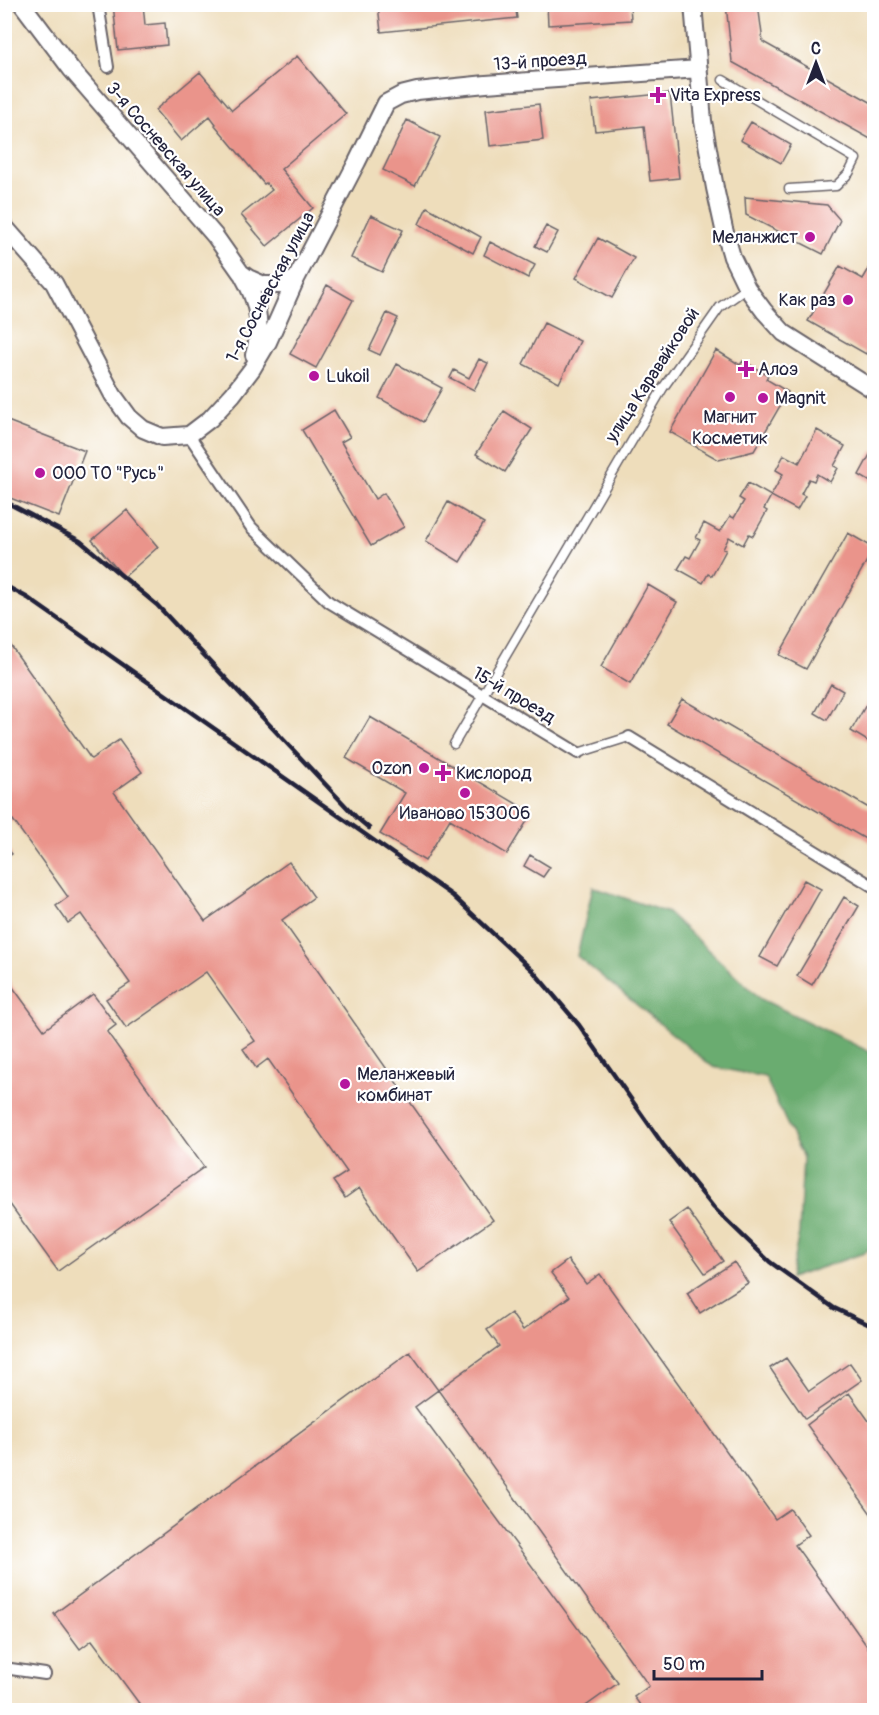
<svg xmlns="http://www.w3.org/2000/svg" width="879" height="1715" font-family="Pangolin,sans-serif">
	<rect width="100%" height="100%" fill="#fff"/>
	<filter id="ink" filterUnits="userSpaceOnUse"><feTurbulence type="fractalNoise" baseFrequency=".0167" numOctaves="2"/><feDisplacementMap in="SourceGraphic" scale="12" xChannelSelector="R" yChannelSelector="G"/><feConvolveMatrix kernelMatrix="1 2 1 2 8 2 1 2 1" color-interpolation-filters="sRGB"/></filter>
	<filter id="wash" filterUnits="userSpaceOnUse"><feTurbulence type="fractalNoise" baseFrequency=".008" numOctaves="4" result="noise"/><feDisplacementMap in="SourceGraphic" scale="24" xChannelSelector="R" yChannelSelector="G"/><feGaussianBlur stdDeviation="1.35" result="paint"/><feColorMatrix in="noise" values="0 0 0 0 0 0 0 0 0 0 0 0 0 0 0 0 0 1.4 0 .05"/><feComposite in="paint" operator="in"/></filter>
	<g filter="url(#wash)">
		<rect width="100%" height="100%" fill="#edb"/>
		<path fill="#6bac70" stroke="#466756" stroke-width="1.5" d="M593 887 668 913 761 999 874 1054V1245L864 1253 790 1278 799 1233 803 1158 765 1077 713 1067 577 956Z"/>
		<g id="blocks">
			<path fill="#ea948b" d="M113 4H143L145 25 165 23 167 45 118 50Z
				M387 4H515L517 18 381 32 378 5Z
				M547 4H630L631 20 548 25Z
				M726 4H758L763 42 874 104V141L732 62Z
				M297 56 346 114 281 169 313 208 267 246 241 215 272 190 266 183 264 184 215 125 216 124 210 116 181 141 155 110 200 72 232 110Z
				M670 93 679 178 650 181 644 126 595 131 591 101Z
				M539 104 543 140 490 146 486 110Z
				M407 120 440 137 415 186 383 170Z
				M751 122 791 145 781 163 740 140Z
				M745 197 827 205 840 220 823 254 746 215Z
				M427 207 481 237 473 253 419 224Z
				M371 215 403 230 382 272 351 258Z
				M546 226 558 232 547 252 535 246Z
				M598 238 634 258 612 298 576 278Z
				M490 242 535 265 528 278 484 255Z
				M874 260V339L866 354 808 321 840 266 863 279Z
				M327 285 353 300 316 368 290 354Z
				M387 313 398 318 380 355 369 350Z
				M544 323 580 341 559 383 523 364Z
				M716 350 740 365 743 361 768 375 766 379 788 392 754 451 719 460 670 432Z
				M479 359 488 363 474 390 450 378 454 370 469 378Z
				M397 364 442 388 423 422 379 398Z
				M334 410 350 437 341 442 375 499 384 493 404 527 371 546 302 430Z
				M504 411 532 429 505 472 476 454Z
				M5 420 85 451 59 517 5 496Z
				M817 430 845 446 834 466 838 468 830 482 817 474 814 481 809 479 801 494 805 496 797 510 771 496 783 474 776 470 784 455 799 463Z
				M872 451 874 452V484L859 475Z
				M748 483 771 496 764 509 767 511 753 536 749 534 743 545 729 537 723 549 726 550 712 576 708 574 703 583 678 569 686 556 690 558 700 540 696 538 704 523 720 532 730 516 734 518 744 501 739 498Z
				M448 502 484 523 460 562 426 541Z
				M127 510 158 547 124 577 92 540Z
				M848 533 874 548 806 669 779 655Z
				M648 585 677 602 630 684 601 667Z
				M4 636 91 759 119 740 142 772 114 792 205 921 289 862 314 897 282 920 493 1220 418 1272 359 1188 345 1198 333 1181 347 1172 268 1059 256 1068 243 1049 255 1041 206 972 126 1028 106 999 130 983 81 914 68 923 56 906 68 897 13 820 4 826Z
				M831 684 843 691 827 720 815 713Z
				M874 691V745L851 731Z
				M682 699 874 811V844L667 724Z
				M370 717 532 813 507 854 450 819 425 861 380 834 405 793 346 758Z
				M4 845 12 854 4 860Z
				M530 855 550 867 543 877 524 866Z
				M804 880 821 889 777 966 760 957Z
				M844 897 859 906 812 985 797 976Z
				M4 975 44 1030 93 994 116 1025 107 1032 204 1167 58 1271 4 1196Z
				M687 1209 723 1261 705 1273 669 1222Z
				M568 1260 586 1284 600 1274 775 1519 790 1509 809 1535 795 1545 874 1656V1710H644L634 1697 649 1686 438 1390 499 1346 487 1330 511 1313 523 1330 569 1297 551 1273Z
				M734 1262 748 1283 700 1313 687 1293Z
				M410 1352 438 1390 415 1407 618 1683 580 1710H144L92 1640 80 1649 54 1614Z
				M786 1358 809 1391 850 1363 862 1380 805 1419 770 1368Z
				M849 1393 874 1428V1518L807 1425Z"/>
		</g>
	</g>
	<g filter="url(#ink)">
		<use href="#blocks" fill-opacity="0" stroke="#696368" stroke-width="1.5"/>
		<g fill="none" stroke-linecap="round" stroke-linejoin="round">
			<defs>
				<path id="pedestrian" d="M723 80 856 159 849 173 836 186 789 189
					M454 744 663 388 720 307 747 288
					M578 753 629 737"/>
				<path id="minor" d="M98 4 108 67
					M189 435 251 527 329 602 578 753
					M629 737 874 887
					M4 1668 45 1674"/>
				<path id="secondary" d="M22 4 71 69 215 236 241 273 248 278 264 285H280L296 279
					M693 4 703 121 715 188 724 229 732 257 747 288 764 311 784 333 874 390
					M4 226 54 283 113 395 129 417 143 429 162 437 189 435 210 419 233 394 252 369 268 342 296 279 357 162 386 103 401 95 417 91 486 84 699 69
					M242 274C258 302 263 324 254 355"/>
			</defs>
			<use href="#pedestrian" stroke="#696368" stroke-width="11"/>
			<use href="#minor" stroke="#696368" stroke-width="14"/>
			<use href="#secondary" stroke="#696368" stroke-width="20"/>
			<use href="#pedestrian" stroke="#fff" stroke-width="8"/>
			<use href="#minor" stroke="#fff" stroke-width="10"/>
			<use href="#secondary" stroke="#fff" stroke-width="16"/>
			<path stroke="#22223b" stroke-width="4.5" d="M4 501 80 541 157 605 357 818 369 828
				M4 585 28 598 453 896 533 971 579 1025 664 1146 714 1208 770 1262 834 1308 874 1327"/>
		</g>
	</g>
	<g fill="#b5179e" stroke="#fff" stroke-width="2">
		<path d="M655 86h6v6h6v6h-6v6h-6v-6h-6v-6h6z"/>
		<circle cx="810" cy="237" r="6"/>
		<circle cx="848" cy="300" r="6"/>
		<path d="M743 360h6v6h6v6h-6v6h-6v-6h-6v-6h6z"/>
		<circle cx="314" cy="376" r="6"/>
		<circle cx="730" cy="397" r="6"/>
		<circle cx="763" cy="398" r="6"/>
		<circle cx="40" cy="473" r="6"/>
		<circle cx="424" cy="768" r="6"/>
		<path d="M440 764h6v6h6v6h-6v6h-6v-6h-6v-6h6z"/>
		<circle cx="465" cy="793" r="6"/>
		<circle cx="345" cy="1084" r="6"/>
	</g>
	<g text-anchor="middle" stroke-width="4.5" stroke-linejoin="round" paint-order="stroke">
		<g font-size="18" fill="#22223b" stroke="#fff">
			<text transform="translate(540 61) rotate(-4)" y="6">13-й проезд</text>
			<text transform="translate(166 149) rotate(49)" y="6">3-я Сосневская улица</text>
			<text transform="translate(270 287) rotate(-62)" y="6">1-я Сосневская улица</text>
			<text transform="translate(652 375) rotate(-57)" y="6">улица Каравайковой</text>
			<text transform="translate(514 695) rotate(31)" y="6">15-й проезд</text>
		</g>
		<g font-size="18" fill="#22223b" stroke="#fff" text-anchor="start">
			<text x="670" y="101">Vita Express</text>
			<text x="798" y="243" text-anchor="end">Меланжист</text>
			<text x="836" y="306" text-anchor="end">Как раз</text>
			<text x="758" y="375">Алоэ</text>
			<text x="326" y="382">Lukoil</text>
			<text x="775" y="404">Magnit</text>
			<text x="730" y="423" text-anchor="middle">Магнит<tspan x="730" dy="21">Косметик</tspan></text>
			<text x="52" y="479">ООО ТО "Русь"</text>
			<text x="412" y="774" text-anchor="end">Ozon</text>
			<text x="456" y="779">Кислород</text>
			<text x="465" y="819" text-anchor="middle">Иваново 153006</text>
			<text x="357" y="1080">Меланжевый<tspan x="357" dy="21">комбинат</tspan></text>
		</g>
	</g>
	<rect width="879" height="1715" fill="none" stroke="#fff" stroke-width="24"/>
	<g transform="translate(816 63)" stroke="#ffffff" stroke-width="4.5" paint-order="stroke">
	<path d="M0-4.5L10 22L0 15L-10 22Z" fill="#22223b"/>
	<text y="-9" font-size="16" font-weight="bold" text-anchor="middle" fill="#22223b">С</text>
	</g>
	<path d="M654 1670v9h108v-9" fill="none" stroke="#22223b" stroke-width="3"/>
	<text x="663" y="1670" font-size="18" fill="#22223b" stroke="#ffffff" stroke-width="4.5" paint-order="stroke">50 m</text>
</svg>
